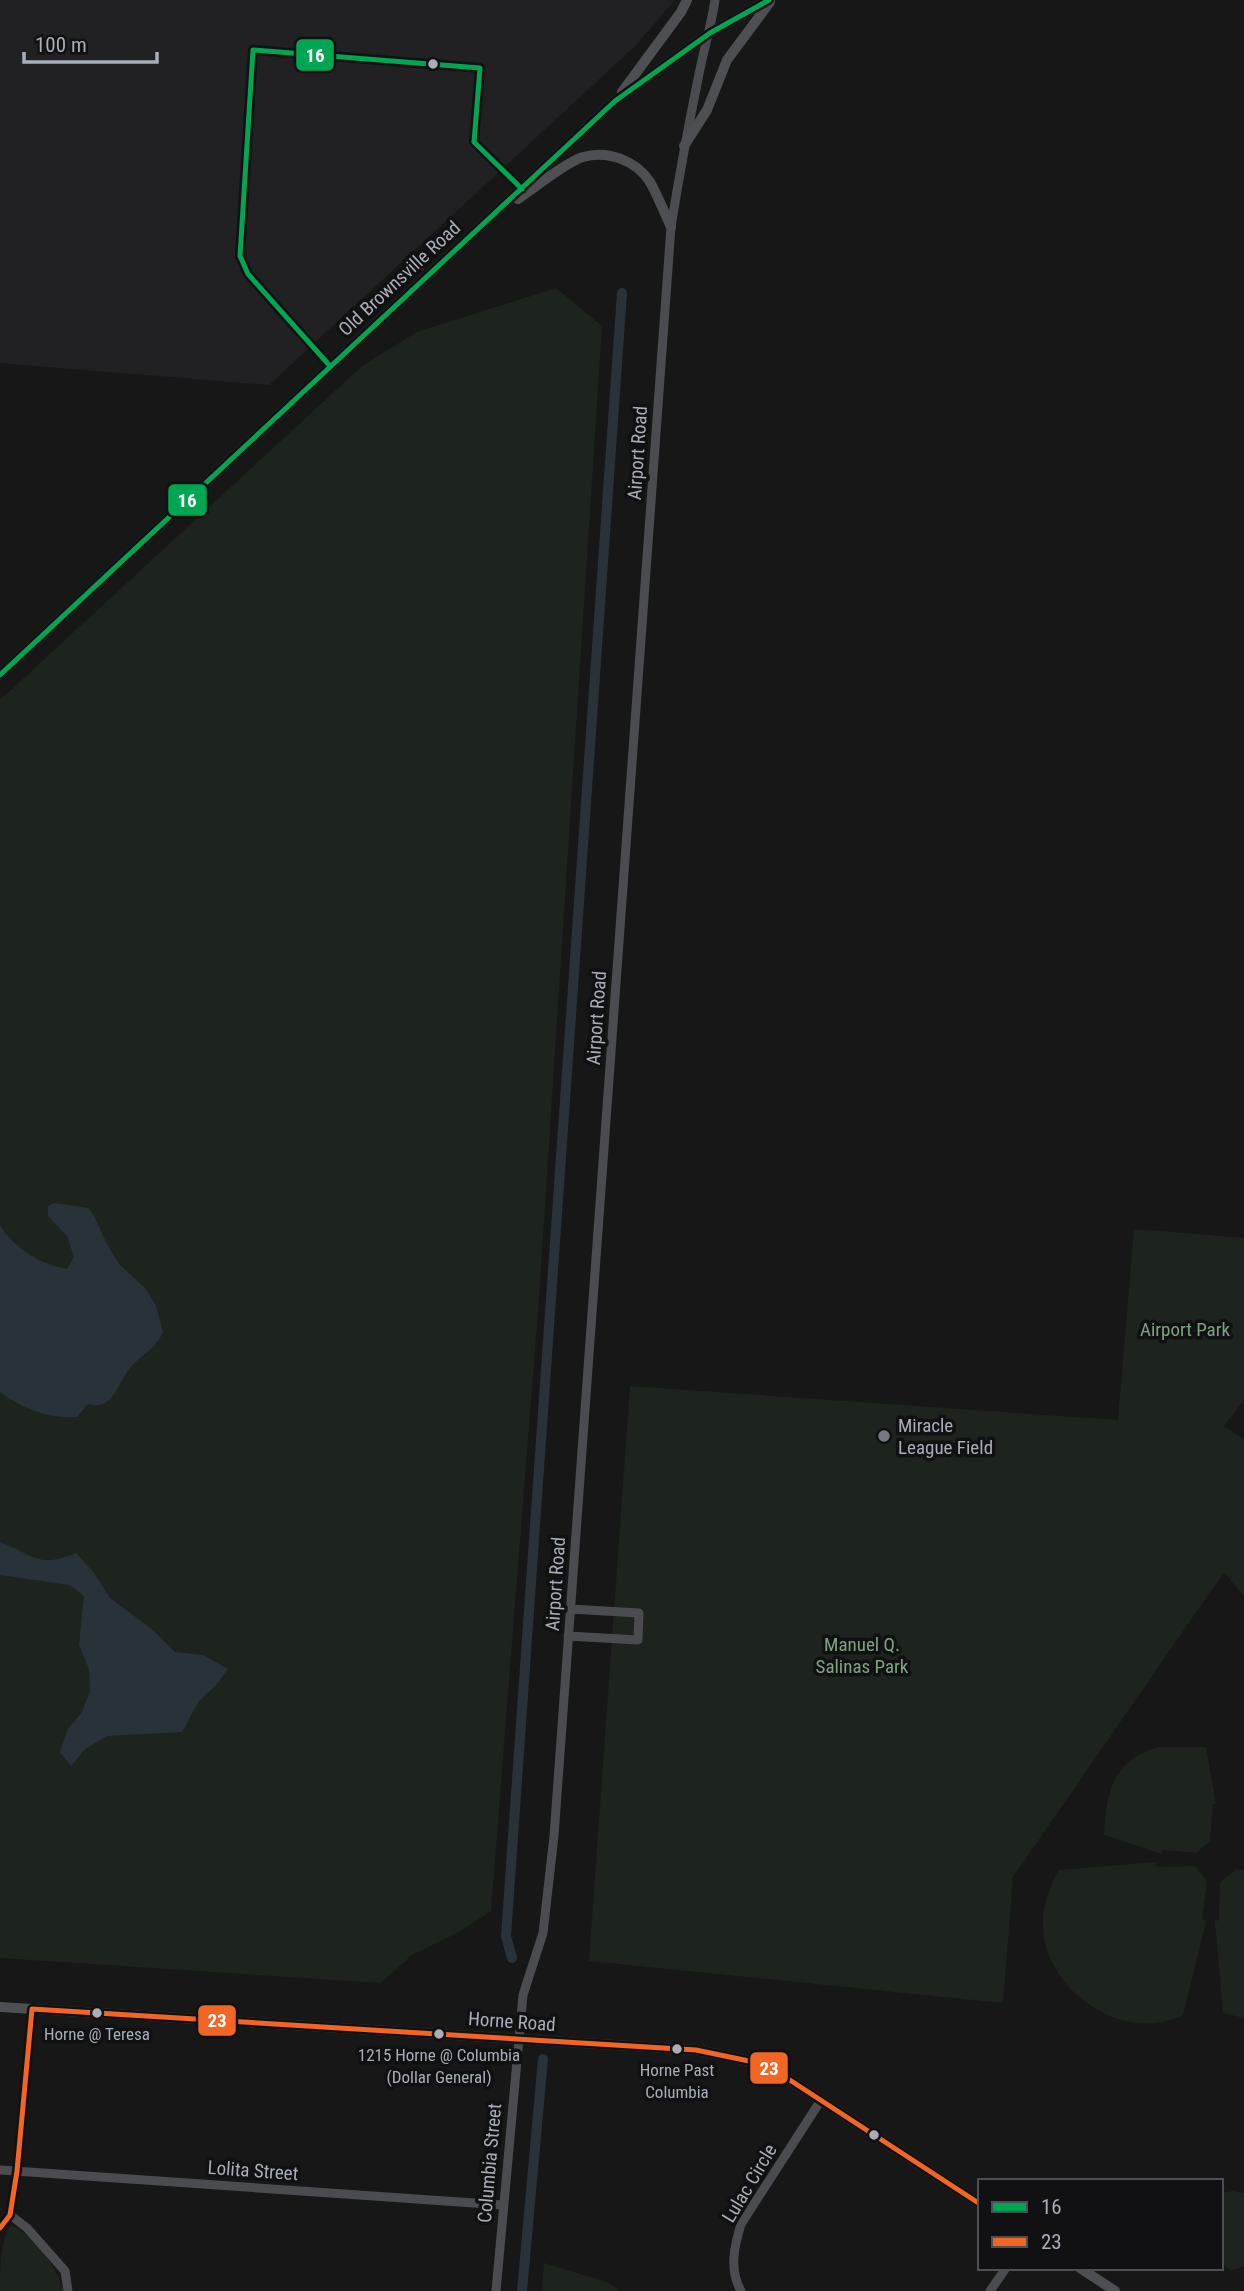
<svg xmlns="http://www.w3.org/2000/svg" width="1244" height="2291" font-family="'Roboto Condensed',sans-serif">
	<rect width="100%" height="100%" fill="#171717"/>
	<path fill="#212123" d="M0 0H675L635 46 269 385 0 363Z"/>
	<path fill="#1d241e" d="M556 288 602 326 539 1298 491 1911 461 1931 412 1955 381 1983 0 1958V700L362 366 417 332Z
		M1134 1229 1244 1238V1400L1224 1426 1244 1439V1596L1224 1572 1013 1877 1003 2003 589 1961 630 1386 1118 1420Z
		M1159 1747H1206L1216 1804H1213L1210 1841 1196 1853 1163 1850 1162 1854 1104 1835C1106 1792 1113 1759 1159 1747Z
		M1155 1862 1157 1867 1195 1866 1207 1881 1202 1919 1206 1921 1183 2015C1124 2045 1046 1991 1043 1928 1042 1908 1049 1887 1059 1870Z
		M1237 1869 1244 1870V2018L1223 2013 1215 1921 1219 1920 1220 1882Z
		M1233 2191 1244 2193V2267L1232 2270 1221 2264V2193Z
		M12 2225C31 2235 60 2269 63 2291H0C0 2272 0 2234 12 2225Z
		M544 2263 607 2282 621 2291H542Z"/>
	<path fill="#2a3239" d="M54 1203 88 1208 93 1214 108 1246 119 1264 146 1289 156 1306 163 1332C156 1349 142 1354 130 1368 118 1382 113 1412 88 1404L77 1417C48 1419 23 1409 0 1392V1225C13 1248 42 1265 67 1269L74 1257 67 1236 48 1216V1206Z
		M0 1542C34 1555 38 1569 76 1553L94 1573 110 1598 153 1630 175 1652 203 1655 228 1669 216 1685 199 1701 182 1732 107 1736 85 1749 71 1766 60 1752 68 1729 82 1712 90 1691 89 1669 79 1645 84 1596 70 1585 0 1575Z"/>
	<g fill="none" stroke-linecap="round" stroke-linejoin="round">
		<path stroke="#2a3239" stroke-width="10" d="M512 1958 506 1936 622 293
			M522 2291 543 2059"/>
		<path stroke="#4b4c50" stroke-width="9" d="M568 1636 638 1640 639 1613 570 1609
			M0 2170 503 2205
			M10 2215 27 2228 65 2271 68 2291
			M0 2228 10 2215 17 2171 32 2009
			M496 2291 523 1995 543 1933 554 1836 671 227C679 177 688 128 698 79 703 52 711 27 715 0
			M741 2291C729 2269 734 2247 741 2224L821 2100
			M990 2291 1006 2268"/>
		<path stroke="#4d4f52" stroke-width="10" d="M622 92 681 12 687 0
			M684 146 707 110 727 60 770 2
			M518 199C533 189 568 161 583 157 607 150 636 160 650 182 658 196 664 212 671 227
			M0 675 615 101 710 33 769 0
			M0 2007 696 2050 749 2061 776 2071 980 2204
			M1080 2268 1115 2291"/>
		<defs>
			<path id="bus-1" d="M330 366 248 274 240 256 253 50 480 68 474 142 522 189
				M0 675 615 101 710 33 769 0"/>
			<path id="bus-2" d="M0 2228 10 2215 17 2171 32 2009 696 2050 749 2061 776 2071 980 2204"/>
		</defs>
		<use href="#bus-1" stroke="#111113" stroke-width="10"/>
		<use href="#bus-2" stroke="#111113" stroke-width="10"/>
		<use href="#bus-1" stroke="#00a651" stroke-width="5"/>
		<use href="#bus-2" stroke="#f26522" stroke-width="5"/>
	</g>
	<g fill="#a8adb8" stroke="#111113" stroke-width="2.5">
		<circle cx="433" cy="64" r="6"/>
		<circle cx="97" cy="2013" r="6"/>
		<circle cx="439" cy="2034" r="6"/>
		<circle cx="677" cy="2049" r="6"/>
		<circle cx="874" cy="2135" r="6"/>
	</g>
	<circle fill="#757880" stroke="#111113" stroke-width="2.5" cx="884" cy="1436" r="7"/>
	<g text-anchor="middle" stroke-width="7" stroke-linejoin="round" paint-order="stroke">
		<g font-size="17" fill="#a8adb8" stroke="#111113">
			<text x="97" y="2040">Horne @ Teresa</text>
			<text x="439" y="2061">1215 Horne @ Columbia<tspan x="439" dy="22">(Dollar General)</tspan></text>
			<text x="677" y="2076">Horne Past<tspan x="677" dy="22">Columbia</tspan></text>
		</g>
		<g font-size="19" fill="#a8adb8" stroke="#111113">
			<text transform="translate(399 278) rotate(-43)" y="7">Old Brownsville Road</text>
			<text transform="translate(637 453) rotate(-86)" y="7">Airport Road</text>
			<text transform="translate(596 1018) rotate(-86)" y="7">Airport Road</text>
			<text transform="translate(555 1584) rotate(-86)" y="7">Airport Road</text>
			<text transform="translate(512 2021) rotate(4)" y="7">Horne Road</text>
			<text transform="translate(489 2163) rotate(-85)" y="7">Columbia Street</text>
			<text transform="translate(253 2170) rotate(4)" y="7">Lolita Street</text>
			<text transform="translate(749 2183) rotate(-59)" y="7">Lulac Circle</text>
		</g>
		<g font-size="19" fill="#7fa381" stroke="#111113">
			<text x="1185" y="1336">Airport Park</text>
			<text x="862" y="1651">Manuel Q.<tspan x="862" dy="22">Salinas Park</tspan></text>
		</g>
		<g font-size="19" fill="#a8adb8" stroke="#111113" text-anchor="start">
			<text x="898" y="1432">Miracle<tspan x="898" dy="22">League Field</tspan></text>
		</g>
	</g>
	<g stroke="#111113" stroke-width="2.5">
		<rect x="295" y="38" width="40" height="34" rx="7" fill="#00a651"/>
		<rect x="167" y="483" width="41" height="34" rx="7" fill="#00a651"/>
		<rect x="197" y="2004" width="40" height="33" rx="7" fill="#f26522"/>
		<rect x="749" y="2051" width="40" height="34" rx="7" fill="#f26522"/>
	</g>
	<g font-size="19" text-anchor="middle" font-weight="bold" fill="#fff">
		<text x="315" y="62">16</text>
		<text x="187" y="507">16</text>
		<text x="217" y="2027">23</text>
		<text x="769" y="2075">23</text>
	</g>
	<rect x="978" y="2179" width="245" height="91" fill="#111113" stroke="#4d4f55" stroke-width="2"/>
	<rect x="992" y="2202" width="35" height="10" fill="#00a651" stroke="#4d4f55" stroke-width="2"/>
	<text x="1041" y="2214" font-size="21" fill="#a8adb8">16</text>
	<rect x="992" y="2237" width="35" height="10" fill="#f26522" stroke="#4d4f55" stroke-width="2"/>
	<text x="1041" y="2249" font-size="21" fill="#a8adb8">23</text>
	<path d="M24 52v10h133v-10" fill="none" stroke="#a8adb8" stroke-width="3.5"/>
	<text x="35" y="52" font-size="21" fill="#a8adb8" stroke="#111113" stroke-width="5" paint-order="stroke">100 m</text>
</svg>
